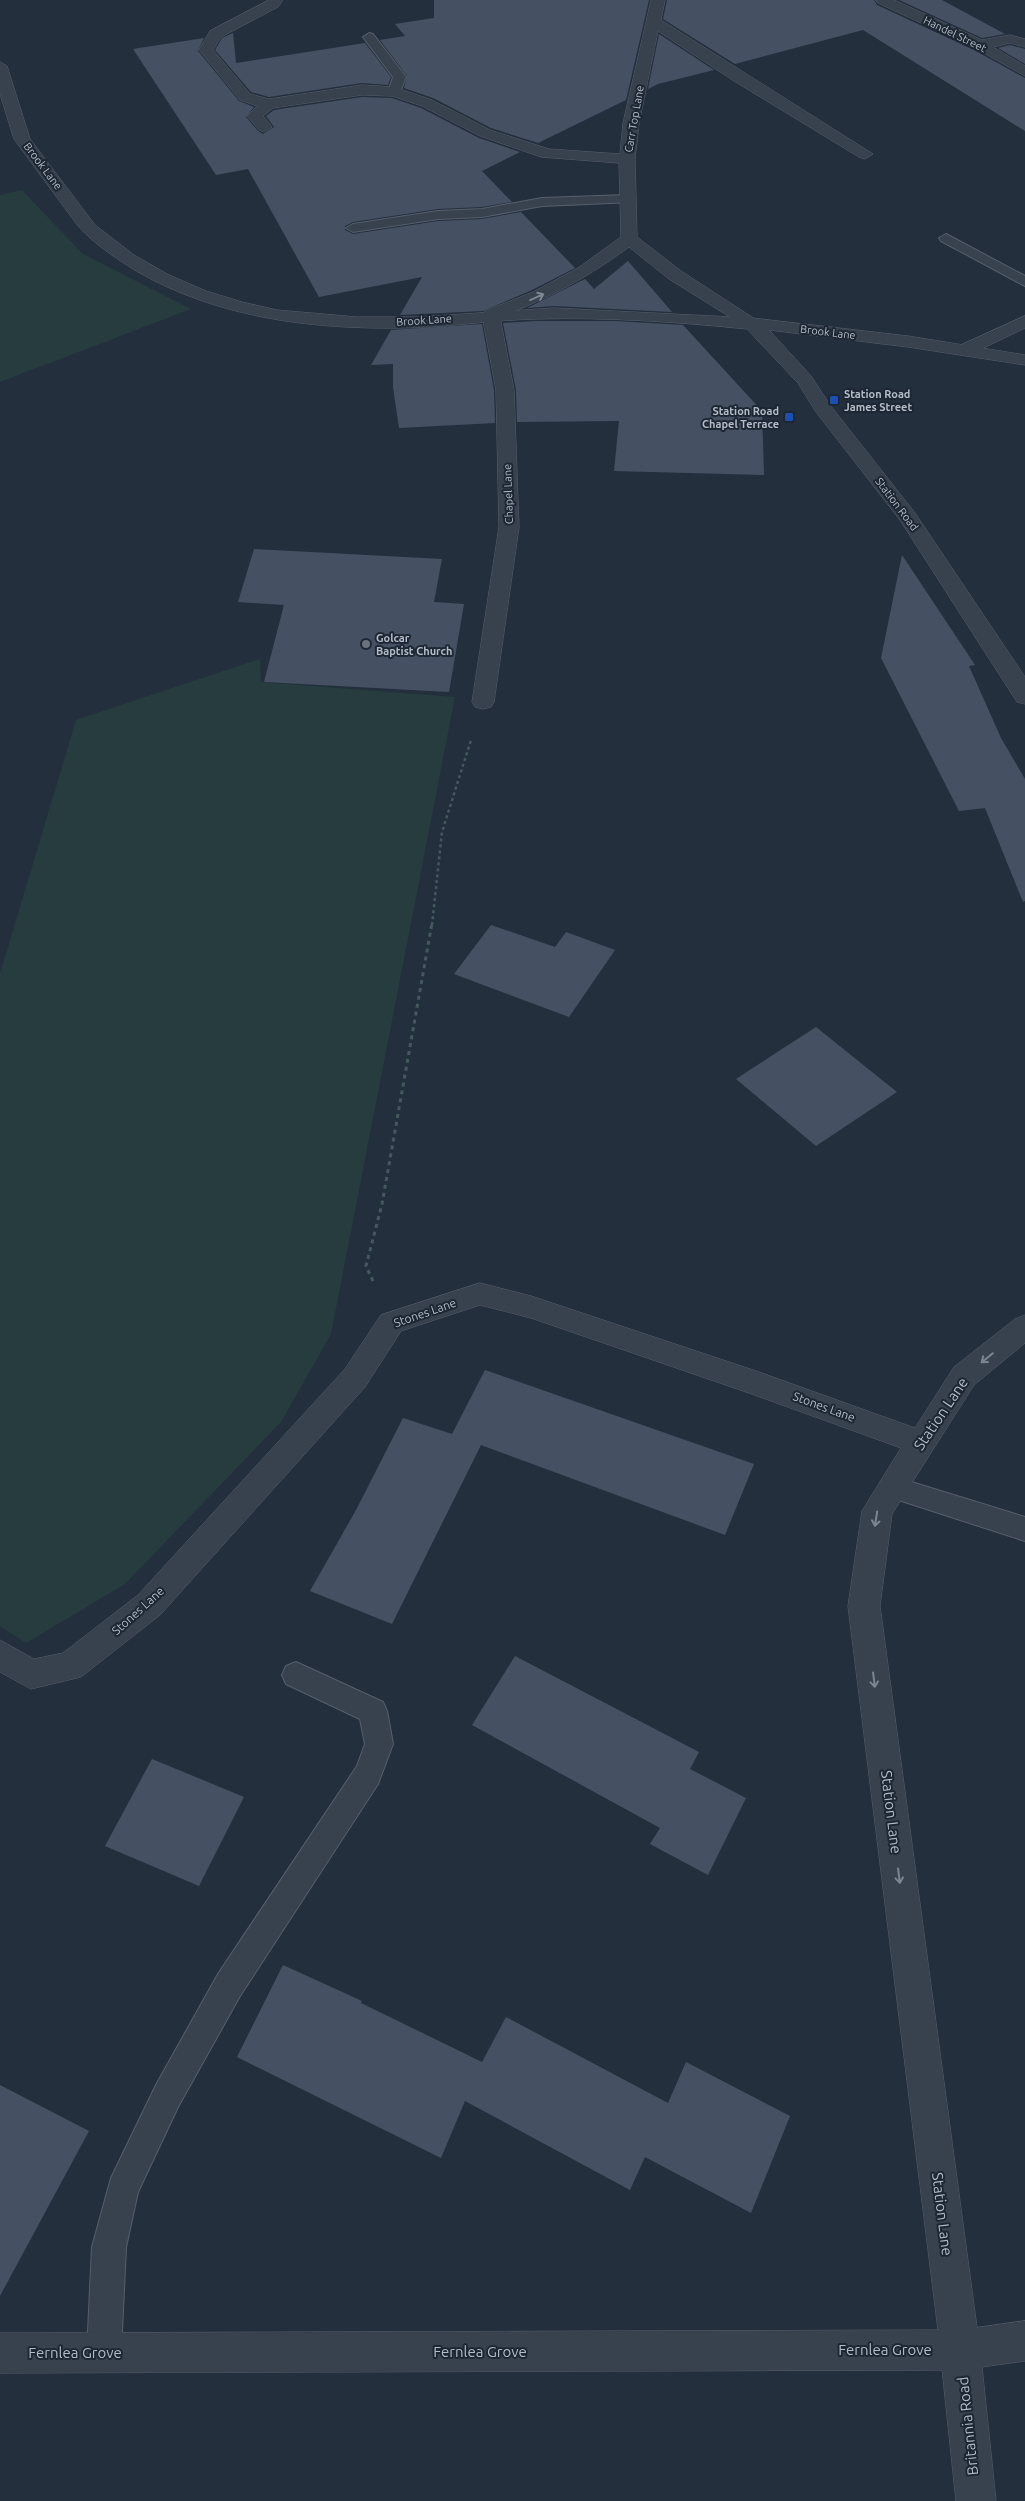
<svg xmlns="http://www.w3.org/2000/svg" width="1025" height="2501" font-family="Ubuntu,sans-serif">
	<rect width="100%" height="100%" fill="#242f3e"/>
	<path fill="#263c3f" d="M22 190 83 254 191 309 0 382V195Z
		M260 659 261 682 455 697 331 1334 281 1422 125 1584 26 1643 0 1626V974L76 720Z"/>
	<path fill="#455162" d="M434 0H649L626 100 538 143 491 128 433 98 404 88 407 76 380 40 405 36 395 24 434 18Z
		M667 0H874L877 5 974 50 1025 78V131L863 30 735 64 663 19Z
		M899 0H942L1005 34 982 38Z
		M233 33 236 63 365 43 391 77 388 85 362 83 269 97 251 92 215 50 222 38Z
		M659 34 714 70 658 84 648 89Z
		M204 38 198 51 239 101 254 107 246 117 258 131 263 134 274 127 266 116 274 110 362 97 392 98 421 108 479 138 520 152 482 171 512 202 482 207 438 209 353 222 345 226V230L353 234 438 221 482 219 521 212 575 268 532 290 483 311 400 315 422 277 319 297 248 169 216 175 133 49Z
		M1010 45 1025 49V64L998 48Z
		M628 261 672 312 554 306 527 308 585 279 594 289Z
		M536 321H615L683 325 762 411 764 475 614 471 619 421 517 422 516 390 503 323Z
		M482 324 494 390 495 423 399 428 393 387V364L371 365 391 330Z
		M254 549 442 559 434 602 464 604 449 692 264 682 284 605 238 602Z
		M902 555 975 665 969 666 1001 738 1025 779V901L1023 902 985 808 959 811 881 658Z
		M491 925 555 947 566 932 615 950 569 1017 454 974Z
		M816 1027 897 1092 816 1146 736 1079Z
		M485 1370 754 1464 725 1535 481 1445 392 1624 310 1591 356 1510 403 1418 452 1434Z
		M515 1656 699 1752 690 1769 746 1798 708 1875 650 1844 660 1828 472 1725Z
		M152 1759 244 1797 199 1886 105 1846Z
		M283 1965 362 2001 361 2003 482 2062 481 2064 506 2017 668 2103 686 2062 790 2116 751 2213 645 2157 630 2190 465 2101 441 2158 237 2057Z
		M0 2085 89 2131 0 2296Z"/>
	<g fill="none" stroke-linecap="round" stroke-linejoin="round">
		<defs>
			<path id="service" d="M369 33 373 34 406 77 399 95H389L388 92 393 77 363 37Z
				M628 195 633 196 635 199 633 202 542 206 482 217 438 219 353 232 346 228 353 224 438 211 482 209 542 198Z
				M946 234 1025 276V286L941 241 939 238Z
				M892 1476 1025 1517V1541L883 1495 879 1487 883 1479Z
				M296 1662 383 1702 387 1711 393 1744 378 1784 240 1996 178 2107 138 2192 126 2247 121 2353 116 2365 104 2370 92 2365 87 2353 92 2247 111 2178 156 2085 218 1974 357 1766 365 1744 360 1719 286 1684 282 1675 286 1666Z"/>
			<path id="minor" d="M269 0H283L278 7 221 37 213 50 250 94 269 99 362 85 394 87 432 100 490 130 549 149 620 154 623 123 651 0H665L661 20 873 154 865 159 859 157 734 81 658 31 639 123 635 159 637 237 681 271 761 323 758 327H746L669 279 629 247C585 279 551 297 500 317L514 390 519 527 494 702 491 707 483 709 475 707 472 702 499 527 496 390 482 315 485 311 533 292 578 268 621 237 619 163 541 157 480 136 422 106 392 96 362 95 273 108 263 116 272 127 264 132 259 130 247 116 257 106 240 100 199 50 210 31Z
				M876 0H894L982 40 1010 35 1025 39V47L1010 43 993 47 1025 66V76L975 48 878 3Z
				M1025 316V328L973 353H961L958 349 961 345Z
				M480 1283 531 1296 756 1371 915 1428 954 1367 1015 1319 1025 1315V1343L974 1385 892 1514 880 1606 980 2350 974 2364 960 2370 0 2373V2333L938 2330 848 1606 862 1511 901 1448 749 1393 531 1318 480 1305 401 1331 365 1387 160 1615 81 1677 31 1689 0 1672V1640L34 1659 63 1653 138 1595 345 1369 381 1315Z"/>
			<path id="tertiary" d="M0 62 7 66 30 139 95 225 134 255 169 275 206 291 242 302 277 310 357 317H418L554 308 752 318 908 336 1025 355V365L908 347 769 330 811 376 830 405 915 513 1025 677V704L1017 702 900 520 816 412 798 383 747 329C678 322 606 317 536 319 490 320 444 328 397 328 308 329 217 317 138 272 117 259 95 245 78 226L14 139 0 94Z
				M1025 2321V2361L982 2367 996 2501H956L940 2350 946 2336 960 2330Z"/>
		</defs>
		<use href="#service" stroke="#565f6c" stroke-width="2"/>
		<use href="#minor" stroke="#565f6c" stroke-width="1"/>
		<use href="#tertiary" stroke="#565f6c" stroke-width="1"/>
		<path stroke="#44595c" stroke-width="2.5" stroke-dasharray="3 3" stroke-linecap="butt" d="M432 925 442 832 471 740"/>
		<path stroke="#44595c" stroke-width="3" stroke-dasharray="4 4" stroke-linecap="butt" d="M373 1281 366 1266 382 1204 432 923"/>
		<use href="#service" fill="#38414e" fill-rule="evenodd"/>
		<use href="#minor" fill="#38414e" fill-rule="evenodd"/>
		<use href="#tertiary" fill="#38414e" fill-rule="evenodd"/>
	</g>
	<defs><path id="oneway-shaft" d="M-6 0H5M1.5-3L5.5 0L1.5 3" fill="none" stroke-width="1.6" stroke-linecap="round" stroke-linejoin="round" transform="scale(1.25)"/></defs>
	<g stroke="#7c8592">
		<use href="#oneway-shaft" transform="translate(537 297) rotate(-24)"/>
		<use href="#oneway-shaft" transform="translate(987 1358) rotate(141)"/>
		<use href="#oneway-shaft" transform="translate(876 1519) rotate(99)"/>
		<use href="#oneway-shaft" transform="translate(874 1680) rotate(83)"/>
		<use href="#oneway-shaft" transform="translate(899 1876) rotate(83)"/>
	</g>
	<g fill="#1a4fb4" stroke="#1d2633" stroke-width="2">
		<rect x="829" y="395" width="10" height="10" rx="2.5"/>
		<rect x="784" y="412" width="10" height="10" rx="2.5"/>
	</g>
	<circle fill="#6b7280" stroke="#1d2633" stroke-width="2" cx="366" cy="644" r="5"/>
	<g text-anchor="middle" stroke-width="4" stroke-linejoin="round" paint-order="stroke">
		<g font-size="11" fill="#b4bcc9" stroke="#1d2633">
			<text transform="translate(955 34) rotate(26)" y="4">Handel Street</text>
			<text transform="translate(634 119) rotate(-80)" y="4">Carr Top Lane</text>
			<text transform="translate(43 166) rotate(53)" y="4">Brook Lane</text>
			<text transform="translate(424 320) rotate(-4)" y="4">Brook Lane</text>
			<text transform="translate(828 332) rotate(7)" y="4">Brook Lane</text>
			<text transform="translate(508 494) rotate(-92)" y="4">Chapel Lane</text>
			<text transform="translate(897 504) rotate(53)" y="4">Station Road</text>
		</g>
		<g font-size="11" font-weight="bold" fill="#b4bcc9" stroke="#1d2633" text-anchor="start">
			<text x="844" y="398">Station Road<tspan x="844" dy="13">James Street</tspan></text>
			<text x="779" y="415" text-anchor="end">Station Road<tspan x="779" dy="13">Chapel Terrace</tspan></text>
			<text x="376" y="642">Golcar<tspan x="376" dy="13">Baptist Church</tspan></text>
		</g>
		<g font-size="12" fill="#b4bcc9" stroke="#1d2633">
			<text transform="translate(425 1313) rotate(-19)" y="4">Stones Lane</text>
			<text transform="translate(824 1407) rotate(20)" y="4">Stones Lane</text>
			<text transform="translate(138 1611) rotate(-42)" y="4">Stones Lane</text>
		</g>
		<g font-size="15" fill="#b4bcc9" stroke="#1d2633">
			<text transform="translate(941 1414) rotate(-56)" y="5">Station Lane</text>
			<text transform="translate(891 1812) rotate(83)" y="5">Station Lane</text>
			<text transform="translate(942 2214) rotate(83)" y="5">Station Lane</text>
			<text x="885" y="2355">Fernlea Grove</text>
			<text x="480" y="2357">Fernlea Grove</text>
			<text x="75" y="2358">Fernlea Grove</text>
			<text transform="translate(968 2426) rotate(-96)" y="5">Britannia Road</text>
		</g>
	</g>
</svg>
